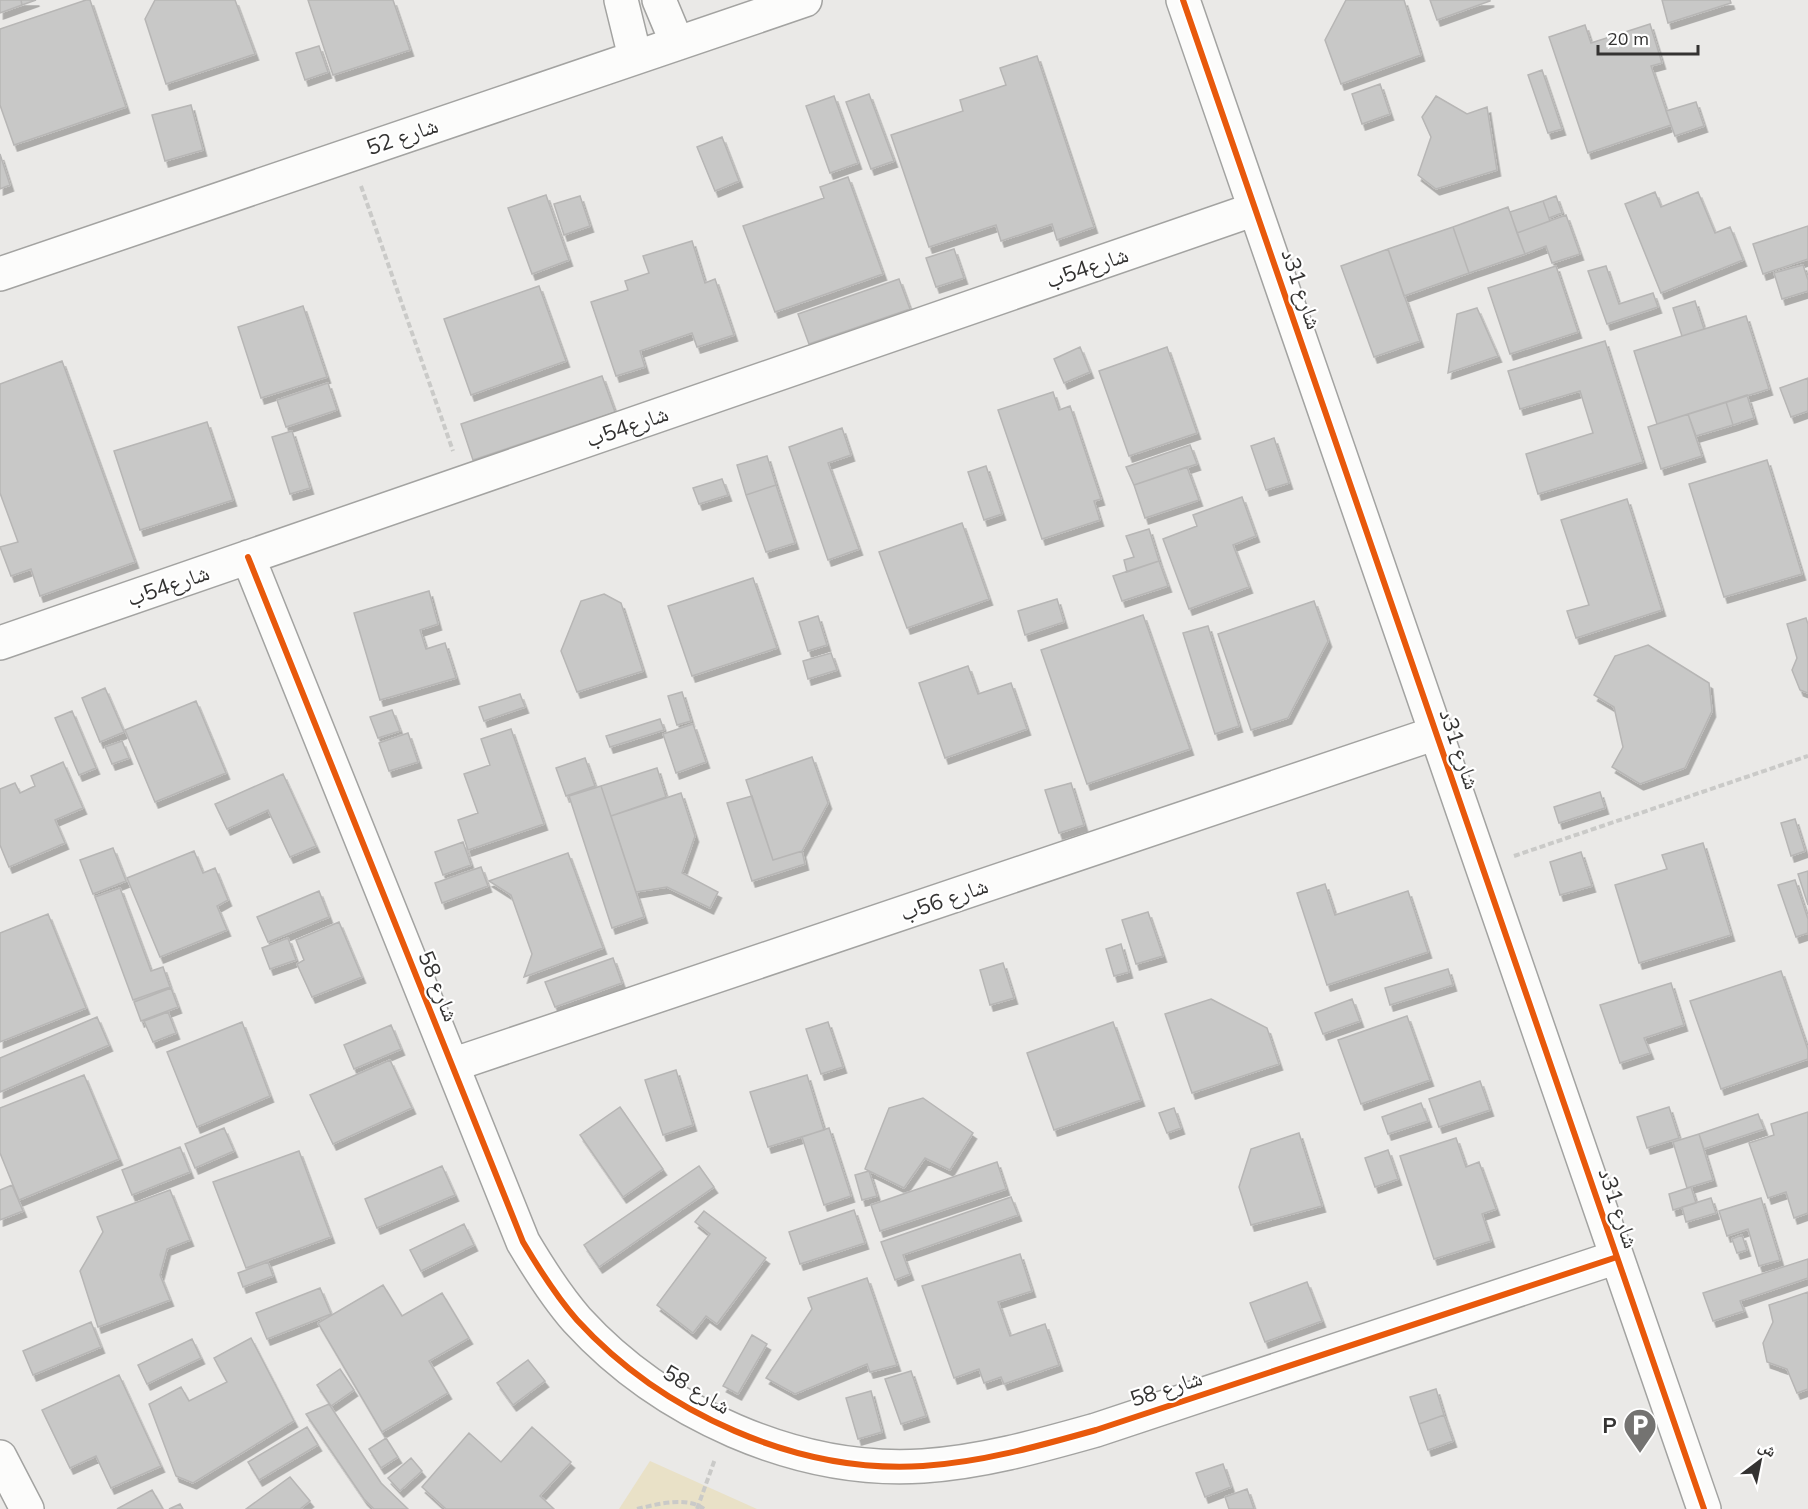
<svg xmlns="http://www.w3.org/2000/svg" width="1808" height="1509" font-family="Mulish,'Noto Naskh Arabic',sans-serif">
	<defs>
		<filter id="shadow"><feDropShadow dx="3.5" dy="6" stdDeviation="0" flood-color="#0004"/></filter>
	</defs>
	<rect width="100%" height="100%" fill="#eae9e7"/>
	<path fill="#e9e1c7" d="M650 1461 757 1509H619Z"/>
	<path fill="#c8c8c7" stroke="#b7b6b5" stroke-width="1.5" filter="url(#shadow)" d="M0 0H21L22 5 0 13Z
		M21 0H36L22 5Z
		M86 0H90L126 107 14 145 0 105V29Z
		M155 0H235L255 54 166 84 145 19Z
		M308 0H393L410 50 333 75Z
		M1346 0H1404L1421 55 1341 84 1325 40Z
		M1430 0H1490V1L1437 20Z
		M1662 0H1730L1731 3 1668 23Z
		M1650 24 1662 63 1651 66 1671 125 1588 153 1549 37 1585 25 1591 43Z
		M319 46 328 72 305 80 296 53Z
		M1037 56 1094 227 1057 240 1052 224 1001 241 996 225 929 247 891 135 963 111 960 100 1006 85 1000 68Z
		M1542 70 1562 129 1548 133 1528 75Z
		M1380 84 1390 114 1362 124 1352 94Z
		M869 94 894 161 871 169 846 102Z
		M834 96 858 163 830 173 806 106Z
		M1436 96 1467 114 1487 107 1497 170 1436 189 1418 175 1431 137 1422 117Z
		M1696 102 1704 126 1675 136 1666 111Z
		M191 105 203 150 165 161 152 115Z
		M722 137 739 181 715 191 697 147Z
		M0 154 10 185 0 189Z
		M848 177 883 274 775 312 743 226 824 198 820 187Z
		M1655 192 1661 207 1698 192 1715 233 1730 227 1743 260 1661 293 1625 204Z
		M546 195 569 260 532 274 508 208Z
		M580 196 590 226 564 235 554 204Z
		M1556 196 1562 213 1549 218 1543 201Z
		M1543 201 1550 221 1517 233 1510 212Z
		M1508 207 1525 254 1469 273 1453 227Z
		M1566 215 1580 254 1552 263 1546 246 1525 254 1517 233Z
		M1808 226V259L1763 274 1753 244Z
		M1453 227 1469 273 1404 296 1388 249Z
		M692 241 705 283 715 279 734 335 697 347 692 333 640 351 645 367 616 376 591 302 628 290 625 281 649 273 643 256Z
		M954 249 964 278 936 287 926 258Z
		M1388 249 1420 341 1374 357 1341 266Z
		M1803 265 1808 280V291L1782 299 1774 273Z
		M1556 266 1578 332 1510 354 1488 288Z
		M1606 266 1619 304 1653 293 1658 307 1607 324 1588 271Z
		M899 279 910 309 809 344 798 314Z
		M539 286 566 361 471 395 444 319Z
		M1695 301 1704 329 1682 336 1673 308Z
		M303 306 327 377 261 398 238 327Z
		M1477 308 1498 356 1448 373 1457 314Z
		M1746 316 1769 389 1657 424 1634 351Z
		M1605 341 1643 462 1538 494 1526 454 1593 433 1580 391 1520 409 1508 371Z
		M1080 347 1090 372 1064 383 1054 359Z
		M1167 347 1197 433 1129 456 1099 371Z
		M62 361 135 562 40 596 31 569 11 576 0 547 18 542 0 493V384Z
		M602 376 615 412 473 460 461 424Z
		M1808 378V411L1791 417 1780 388Z
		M328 383 337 410 286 427 277 400Z
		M1053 392 1059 410 1070 406 1101 499 1094 501 1100 520 1042 539 998 410Z
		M1747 395 1754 418 1733 425 1726 402Z
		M1726 402 1733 425 1696 436 1688 414Z
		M1688 414 1702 456 1661 469 1648 427Z
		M207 422 233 500 140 530 114 451Z
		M842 428 851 455 828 463 859 549 828 560 789 447Z
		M292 431 310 488 290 494 272 437Z
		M1274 438 1289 483 1266 490 1251 446Z
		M1190 445 1197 464 1134 485 1126 467Z
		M767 456 776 485 746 495 737 465Z
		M1767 460 1802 574 1724 597 1689 484Z
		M986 466 1002 514 984 520 968 472Z
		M1187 467 1199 500 1145 518 1134 485Z
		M722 479 728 495 699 504 693 488Z
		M776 485 795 543 766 552 746 495Z
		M1242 497 1256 536 1233 545 1249 587 1189 609 1163 539 1197 526 1193 515Z
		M1627 499 1662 610 1576 638 1567 611 1589 605 1561 520Z
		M962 523 989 599 907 628 879 552Z
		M1149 529 1159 561 1127 572 1124 560 1134 557 1126 536Z
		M1159 561 1168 586 1122 601 1113 576Z
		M753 578 777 648 692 676 668 606Z
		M429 591 438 624 420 630 426 649 445 643 456 678 380 700 354 613Z
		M604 594 621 603 643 671 577 692 561 651 581 601Z
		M1057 599 1064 622 1025 635 1018 611Z
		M1314 601 1328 641 1288 718 1251 730 1218 634Z
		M1143 615 1190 749 1087 784 1041 650Z
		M818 616 827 645 808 651 799 622Z
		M1806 618 1808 624V693L1800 690 1792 670 1797 658 1787 624Z
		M1208 626 1239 726 1215 734 1183 633Z
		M1648 645 1709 683 1712 711 1685 768 1640 784 1612 767 1623 747 1614 707 1594 695 1615 656Z
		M831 653 837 670 808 679 803 661Z
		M968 666 978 694 1011 683 1027 729 945 758 919 683Z
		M105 688 124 732 100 742 82 698Z
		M682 692 691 721 677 725 668 696Z
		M520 694 525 707 484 721 479 707Z
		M196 701 226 773 155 802 125 730Z
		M392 710 400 731 378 738 370 717Z
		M72 711 96 768 79 775 55 718Z
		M660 719 664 730 610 747 606 736Z
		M693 724 706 762 676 773 663 734Z
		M511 729 544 824 468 850 458 820 478 813 464 774 490 765 481 739Z
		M408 733 418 762 389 771 379 743Z
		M122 741 129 758 112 764 105 747Z
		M812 757 828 803 802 851 773 860 746 780Z
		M585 758 595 786 566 796 556 768Z
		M63 762 83 808 55 820 65 843 9 867 0 845V789L15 783 20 793 35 786 31 776Z
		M657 768 666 797 611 816 601 786Z
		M283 774 316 846 290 857 268 810 227 829 215 804Z
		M1071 783 1084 825 1059 833 1045 790Z
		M601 786 644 917 612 928 569 796Z
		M1600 792 1605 808 1559 823 1554 807Z
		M681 793 695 836 682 873 718 892 710 908 667 887 636 892 611 816Z
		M752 796 773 860 802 851 805 864 752 881 727 803Z
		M1795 819 1805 851 1791 856 1781 823Z
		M463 842 471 865 443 875 435 852Z
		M1703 843 1731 935 1639 963 1615 885 1667 869 1662 855Z
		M113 848 126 881 93 894 80 860Z
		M194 851 203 873 215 868 228 900 217 906 227 930 160 957 127 878Z
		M1581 852 1592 886 1560 895 1550 862Z
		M568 853 603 948 524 977 532 954 511 895 489 881Z
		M481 867 488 886 442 903 435 883Z
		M1808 871V905L1798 874Z
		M1795 880 1808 919V933L1796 937 1778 885Z
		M1325 884 1335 915 1408 891 1428 952 1327 985 1297 893Z
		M120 888 151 971 163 967 170 987 133 1000 95 897Z
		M319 891 329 917 268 942 257 917Z
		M1148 912 1163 956 1136 964 1122 920Z
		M48 914 86 1008 0 1042V933Z
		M339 922 362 977 312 997 297 964 304 960 296 940Z
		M288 938 296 960 270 969 262 948Z
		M1121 944 1129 972 1114 976 1106 949Z
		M613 958 622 983 555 1007 545 982Z
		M1003 963 1014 998 990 1005 980 970Z
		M1448 969 1453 985 1390 1005 1385 988Z
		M1781 971 1808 1050V1059L1721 1089 1690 1001Z
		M1671 983 1684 1025 1644 1038 1650 1053 1620 1063 1600 1005Z
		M171 988 178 1007 141 1021 134 1002Z
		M1211 999 1267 1028 1279 1064 1192 1093 1165 1014Z
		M1352 999 1360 1021 1323 1034 1315 1013Z
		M168 1012 176 1033 153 1042 144 1021Z
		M1407 1016 1430 1080 1361 1104 1338 1040Z
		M97 1017 109 1045 0 1092V1058Z
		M242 1022 270 1096 197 1127 167 1052Z
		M828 1022 843 1067 821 1074 806 1029Z
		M1113 1022 1141 1100 1054 1130 1027 1053Z
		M391 1025 401 1049 354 1069 344 1045Z
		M390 1060 412 1108 333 1144 310 1095Z
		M676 1070 693 1125 663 1135 645 1080Z
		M84 1075 119 1159 19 1200 0 1153V1108Z
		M807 1075 824 1130 768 1147 750 1092Z
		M1480 1081 1490 1110 1439 1127 1429 1099Z
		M923 1098 973 1133 950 1170 925 1158 904 1188 865 1169 889 1108Z
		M1421 1103 1428 1121 1388 1134 1382 1117Z
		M620 1107 663 1169 623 1197 580 1135Z
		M1669 1107 1679 1138 1647 1148 1637 1117Z
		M1174 1108 1181 1128 1167 1133 1159 1113Z
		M1808 1112V1213L1794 1218 1786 1192 1768 1198 1749 1143 1774 1135 1771 1124Z
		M1758 1114 1764 1129 1704 1149 1699 1134Z
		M224 1128 234 1151 195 1168 185 1144Z
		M829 1128 851 1196 824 1205 802 1137Z
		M1299 1133 1322 1206 1251 1225 1239 1187 1251 1149Z
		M1699 1134 1713 1180 1687 1188 1673 1142Z
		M1456 1138 1466 1167 1479 1162 1496 1209 1482 1214 1491 1241 1434 1259 1400 1156Z
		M180 1147 190 1172 132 1195 122 1170Z
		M1388 1150 1398 1179 1375 1187 1365 1158Z
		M299 1151 331 1237 246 1268 213 1182Z
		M997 1162 1006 1189 880 1231 871 1205Z
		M442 1166 455 1195 377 1228 365 1199Z
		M699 1166 714 1187 599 1267 584 1245Z
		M869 1171 877 1196 862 1200 855 1175Z
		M12 1185 23 1211 0 1220V1190Z
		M1691 1187 1696 1203 1673 1210 1669 1194Z
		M170 1190 190 1240 167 1249 160 1275 170 1300 98 1327 80 1271 103 1232 97 1217Z
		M1011 1197 1018 1215 903 1255 910 1274 895 1280 881 1242Z
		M1711 1198 1716 1213 1686 1222 1682 1207Z
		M1761 1198 1780 1260 1759 1266 1748 1229 1727 1236 1719 1211Z
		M854 1210 865 1243 800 1264 789 1232Z
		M704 1211 766 1258 717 1324 706 1316 693 1333 657 1305 710 1234 695 1222Z
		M464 1224 474 1245 421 1271 410 1250Z
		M1742 1235 1747 1250 1737 1253 1732 1239Z
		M1020 1254 1032 1291 998 1302 1010 1336 1045 1324 1059 1365 1004 1384 1001 1377 984 1383 979 1369 954 1378 922 1286Z
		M1808 1259V1278L1740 1301 1744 1311 1713 1321 1703 1293Z
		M268 1262 273 1276 243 1287 238 1273Z
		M867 1278 897 1365 870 1372 867 1364 795 1394 766 1378 812 1309 808 1298Z
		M1307 1282 1322 1321 1265 1342 1250 1303Z
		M383 1285 402 1316 442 1293 469 1338 429 1361 448 1393 382 1432 318 1323Z
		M320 1288 331 1314 267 1339 256 1313Z
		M1808 1292V1389L1797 1393 1787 1369 1767 1362 1763 1343 1773 1322 1769 1305Z
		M91 1322 101 1347 33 1375 23 1351Z
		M752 1335 767 1344 738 1394 723 1386Z
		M251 1338 294 1421 193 1483 176 1476 149 1404 181 1387 189 1401 227 1382 214 1358Z
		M192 1339 201 1358 147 1384 138 1365Z
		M528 1360 545 1381 513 1405 497 1383Z
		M340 1369 354 1390 331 1406 317 1385Z
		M911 1371 926 1416 901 1424 885 1379Z
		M119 1375 161 1466 111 1488 96 1456 70 1468 42 1410Z
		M1436 1389 1444 1415 1419 1424 1410 1397Z
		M871 1391 882 1432 858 1439 846 1398Z
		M329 1404 381 1483 408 1509H374L364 1499 306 1414Z
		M1444 1415 1453 1441 1428 1450 1419 1424Z
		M307 1427 318 1445 259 1480 248 1462Z
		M532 1427 571 1462 540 1496 554 1509H446L422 1487 469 1433 501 1462Z
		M386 1438 398 1457 381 1468 369 1449Z
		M411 1458 422 1471 400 1491 388 1478Z
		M1223 1464 1231 1487 1205 1497 1196 1473Z
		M290 1477 310 1501 300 1509H246Z
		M1247 1489 1254 1509H1229L1225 1497Z
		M152 1490 163 1509H117Z
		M180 1504 183 1509H169Z"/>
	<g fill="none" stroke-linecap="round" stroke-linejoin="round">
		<defs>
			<path id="minor" d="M621 0 635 57
				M659 0 677 43
				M1183 0 1704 1509
				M0 274 805 0
				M248 557 523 1242C539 1269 556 1296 577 1320 662 1413 797 1474 923 1466 983 1462 1039 1446 1096 1430L1617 1257
				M0 643 1255 209
				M452 1065 1436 733
				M0 1457 27 1509"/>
		</defs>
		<use href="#minor" stroke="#a3a3a1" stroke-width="36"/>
		<path stroke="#cacac8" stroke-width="4" stroke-dasharray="6 3" stroke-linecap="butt" d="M361 186 453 451
			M1514 856 1808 756
			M637 1509C657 1504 687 1496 704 1509
			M697 1509 715 1459"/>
		<use href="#minor" stroke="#fcfcfb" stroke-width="33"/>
		<defs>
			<path id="cycleway" d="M1183 0 1704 1509
				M248 557 523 1242C539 1269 556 1296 577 1320 662 1413 797 1474 923 1466 983 1462 1039 1446 1096 1430L1617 1257"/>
		</defs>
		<use href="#cycleway" stroke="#fff" stroke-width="10"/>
		<use href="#cycleway" stroke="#e8590c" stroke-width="6"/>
	</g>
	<defs>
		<symbol id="parking-pin" viewBox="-11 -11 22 30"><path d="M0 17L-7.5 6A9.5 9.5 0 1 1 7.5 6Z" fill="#747371" stroke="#fff"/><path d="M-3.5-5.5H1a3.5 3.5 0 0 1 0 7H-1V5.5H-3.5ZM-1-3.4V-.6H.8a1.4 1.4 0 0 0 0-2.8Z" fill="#fff"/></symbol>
	</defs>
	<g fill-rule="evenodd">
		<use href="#parking-pin" x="1621" y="1406" width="38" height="52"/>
	</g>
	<g text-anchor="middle" stroke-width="4.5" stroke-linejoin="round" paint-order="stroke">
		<g font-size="22" fill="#343332" stroke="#fff">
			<text transform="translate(402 136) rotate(-19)" y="8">شارع 52</text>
			<text transform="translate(1087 267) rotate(-19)" y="8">شارع54ب</text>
			<text transform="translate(1302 289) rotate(71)" y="8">شارع 31د</text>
			<text transform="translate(627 426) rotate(-19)" y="8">شارع54ب</text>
			<text transform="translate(168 585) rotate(-19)" y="8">شارع54ب</text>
			<text transform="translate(1460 749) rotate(71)" y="8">شارع 31د</text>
			<text transform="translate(944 899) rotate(-19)" y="8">شارع 56ب</text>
			<text transform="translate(439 986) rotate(68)" y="8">شارع 58</text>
			<text transform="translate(1619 1208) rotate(71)" y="8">شارع 31د</text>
			<text transform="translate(1166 1388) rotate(-18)" y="8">شارع 58</text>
			<text transform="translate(697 1389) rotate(31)" y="8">شارع 58</text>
		</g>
		<g font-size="22" font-weight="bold" fill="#343332" stroke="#fff" text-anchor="end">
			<text x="1617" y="1433">P</text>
		</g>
	</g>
	<g transform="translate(1760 1461) rotate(32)" stroke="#ffffff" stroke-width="4.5" paint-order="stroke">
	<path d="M0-4.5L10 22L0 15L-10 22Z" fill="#343332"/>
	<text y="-9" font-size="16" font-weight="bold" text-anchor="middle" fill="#343332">ش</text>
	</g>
	<path d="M1598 45v9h100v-9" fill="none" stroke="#343332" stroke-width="3"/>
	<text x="1607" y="45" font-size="18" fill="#343332" stroke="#ffffff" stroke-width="4.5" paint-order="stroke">20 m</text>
</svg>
